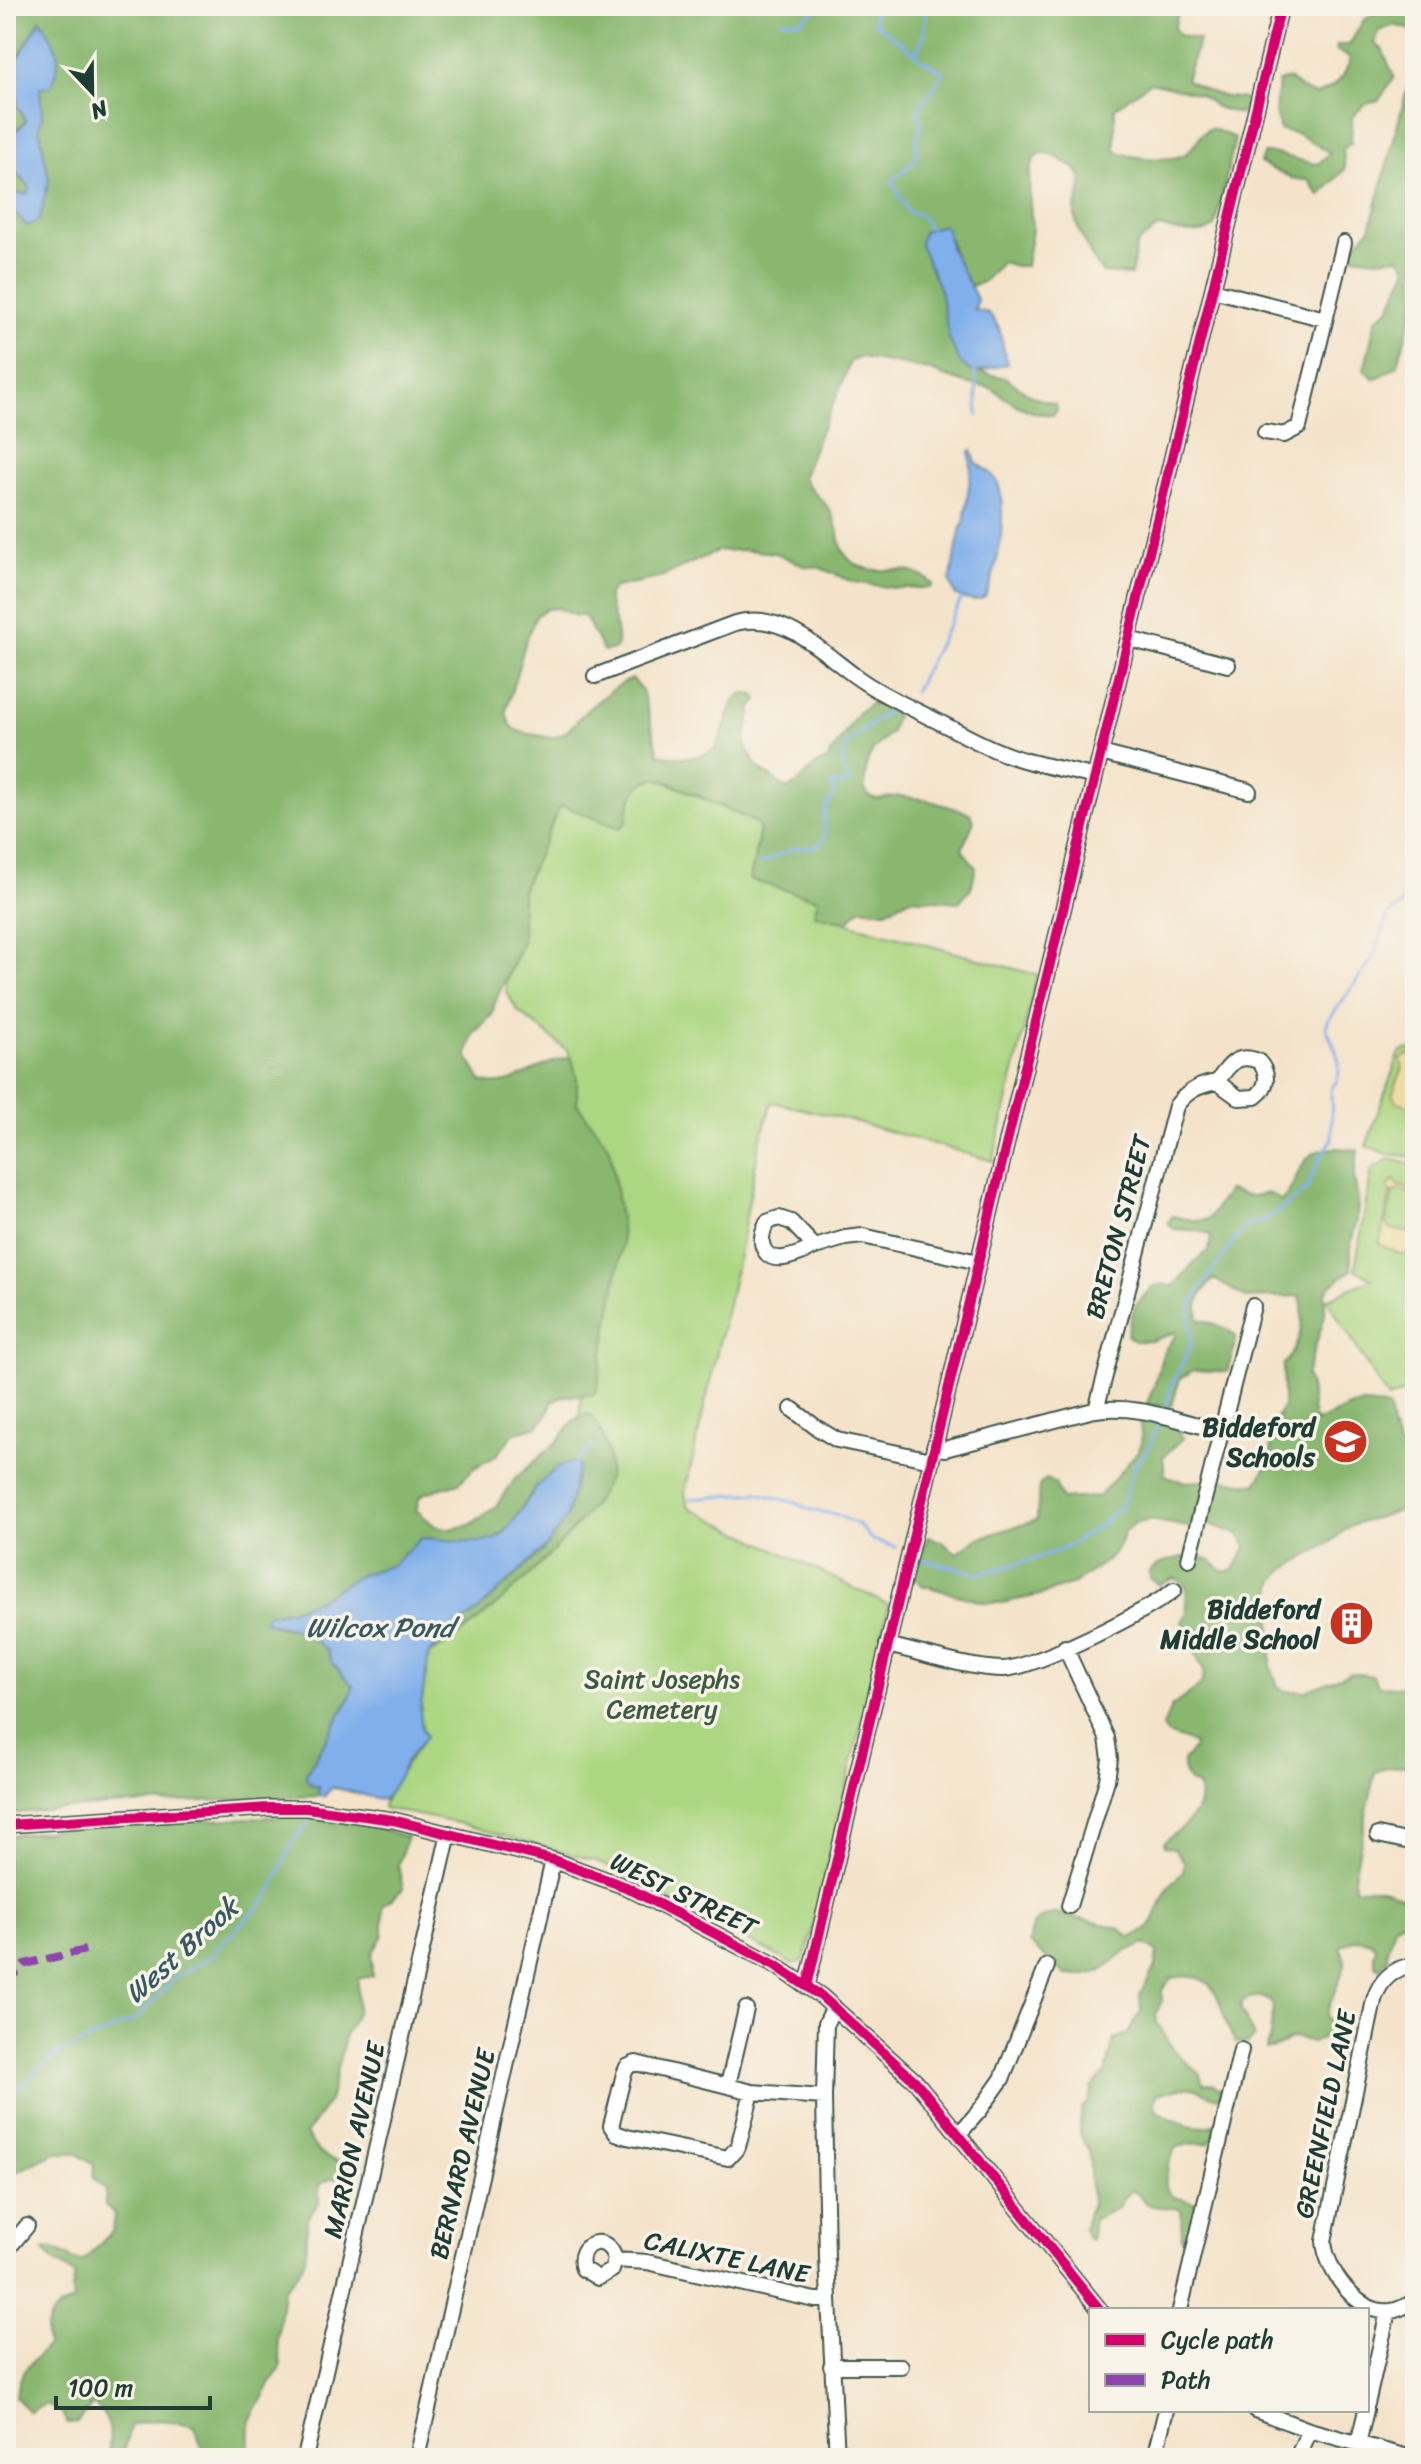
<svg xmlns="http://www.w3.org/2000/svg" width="1421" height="2464" font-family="Sriracha,sans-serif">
	<rect width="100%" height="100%" fill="#f7f3e8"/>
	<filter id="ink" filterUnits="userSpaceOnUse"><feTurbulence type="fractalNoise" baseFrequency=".0125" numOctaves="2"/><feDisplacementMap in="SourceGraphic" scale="16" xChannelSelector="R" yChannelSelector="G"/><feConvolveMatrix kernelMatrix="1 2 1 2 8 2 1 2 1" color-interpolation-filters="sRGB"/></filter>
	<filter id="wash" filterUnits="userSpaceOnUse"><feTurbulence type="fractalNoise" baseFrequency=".006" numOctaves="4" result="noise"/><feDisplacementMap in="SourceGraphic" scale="32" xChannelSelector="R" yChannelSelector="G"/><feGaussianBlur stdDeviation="1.8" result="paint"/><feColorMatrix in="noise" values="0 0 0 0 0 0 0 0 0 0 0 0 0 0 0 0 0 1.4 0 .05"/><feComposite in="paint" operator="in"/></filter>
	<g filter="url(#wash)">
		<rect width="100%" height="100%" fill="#f4e3ca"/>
		<path fill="#acd681" stroke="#668a5a" stroke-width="2" d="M657 778 757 823 760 830 750 880 819 899 815 914 1037 975 993 1161 842 1118 772 1102 759 1145 739 1255 685 1492 687 1504 692 1509 889 1605 808 1949 803 1960 793 1964 596 1861 462 1824 383 1808C383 1795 416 1749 426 1737L422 1729 420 1712 429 1654 542 1551 578 1436 584 1363 581 1111 577 1103V1079L568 1051 517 1010 506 991V982L522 942V890L559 807 564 806 619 828C628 810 633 779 657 778Z
			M1409 1049 1415 1052V1157L1388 1154 1366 1146 1400 1052Z
			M1389 1159 1415 1165V1387L1388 1399 1327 1299 1372 1279 1355 1269 1372 1169Z"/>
		<path fill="#89b76f" stroke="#547a52" stroke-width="2" d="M6 6H1098L1114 8 1180 6 1174 28 1179 35 1199 40 1186 79C1196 87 1210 92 1222 96 1232 99 1240 96 1248 101L1244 111 1239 114 1216 107 1200 94 1150 82 1115 108V150C1128 159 1172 162 1185 154 1197 147 1198 132 1211 128L1235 138 1215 227C1196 237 1179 232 1159 227L1137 244 1131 275 1103 273C1093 261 1074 227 1075 212 1076 200 1086 187 1080 175 1076 167 1064 161 1056 157 1017 138 1032 212 1032 229 1031 241 1027 254 1026 266H1015L1002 262 983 282 971 286C955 267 954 245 942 225L923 232 920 245 940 290 949 338 969 370 1006 378 1033 397 1055 404 1057 410 1053 415 1035 413 1016 405 991 388 965 383 925 369 862 357 850 361C838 402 814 437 803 478 810 493 827 500 833 517 841 534 837 555 857 565 883 578 904 559 933 584L930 588H894L854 582 818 567 804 566 776 553 748 550 717 551 659 578 615 587 608 596C610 613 621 634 616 649L603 651 585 616H576L557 608 546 609 536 616 526 640 506 711C509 727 514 731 530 734 537 735 547 738 554 737 567 735 575 722 583 714 596 702 617 683 633 679L642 690 659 754C677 758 701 760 716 748L735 699 742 694 755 695 758 700 752 708 745 740 747 749 757 767 787 789 797 784 814 766 827 760 858 713 877 699 896 715 891 732 873 750 867 762 864 788 869 796 876 799 901 796 927 800 970 813 974 821 962 849 976 868 971 889 959 902 911 898 886 911 861 908 847 922 814 914 818 899 750 880 760 830 757 823 664 780C637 773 629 802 626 823L619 828 564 806 559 808 522 890V942L495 1002 492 1015 473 1034 467 1056 481 1081C512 1093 541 1058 572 1058L577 1079V1104L610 1148 621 1225 622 1246 597 1389 593 1395 564 1396 553 1401 546 1417 538 1426 514 1433 496 1456 474 1468 459 1483 425 1493 419 1498 416 1510 435 1526 449 1529 470 1525 495 1507 516 1478 558 1441 574 1420 585 1414 591 1415C603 1430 611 1454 609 1473 605 1513 467 1638 429 1654L443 1638 480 1609 542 1551 566 1518 579 1465C566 1471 543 1478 535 1488 524 1502 508 1536 491 1540 468 1546 445 1538 422 1538L392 1565 360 1575 317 1600 288 1611 267 1614 266 1622 282 1628 301 1630 327 1650 332 1663 353 1686 350 1698 306 1774V1778L313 1785 319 1786 318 1796 108 1805 6 1814V1704L8 1694 6 1686V205L27 226 49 180 39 128 42 117 39 88 50 87C65 58 57 46 40 20L14 65 18 106 26 121 13 132 16 174 30 187 28 194 6 193Z
			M1383 6 1415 16V31L1394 25 1379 31 1375 44 1382 49 1394 77 1379 100 1364 105 1352 117 1351 143 1343 149 1345 169 1320 196 1308 180 1293 179 1260 163 1264 153C1283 152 1298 162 1318 164L1330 153 1298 134 1280 130 1275 112 1278 82 1289 79 1303 90 1316 95C1335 87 1346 78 1350 58L1336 50 1337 45H1349L1364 20Z
			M1415 59V304L1397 366 1375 379 1364 370 1376 319 1389 309 1408 268 1399 257 1377 259 1353 256 1350 249 1370 229Z
			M1336 1148 1358 1150 1354 1178 1358 1200 1357 1220 1351 1243V1270L1331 1285 1325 1294V1315L1306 1376C1315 1392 1308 1407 1316 1422 1329 1418 1352 1403 1364 1404 1372 1404 1381 1407 1389 1408L1392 1428 1399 1445 1415 1462V1505L1348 1527 1331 1542 1281 1572 1275 1580 1271 1595V1667L1278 1686 1285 1691H1306L1350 1673 1373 1676 1379 1686 1415 1688V1765L1385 1768 1375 1772 1354 1876V1889C1376 1884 1400 1892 1415 1906V1921H1403L1395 1925C1393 1939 1385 1944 1388 1959L1380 1968 1376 1965 1374 1956 1376 1946C1365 1936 1352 1938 1340 1947L1345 1957V1965L1326 2015 1334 2032 1311 2043C1284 2029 1289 2049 1266 2049L1270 2039 1273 2005C1264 1994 1255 1996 1243 2000L1240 2007 1254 2037 1248 2043 1235 2042C1216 2010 1225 1968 1171 1978L1162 1990V2000L1156 2013 1157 2022 1174 2051 1199 2073 1203 2084H1213L1221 2090V2098C1211 2097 1206 2093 1196 2089 1185 2085 1169 2091 1157 2094L1154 2103 1157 2111C1174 2120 1193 2131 1213 2125L1214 2137 1208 2143 1187 2144 1175 2148C1170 2162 1157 2188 1174 2197 1183 2201 1190 2199 1199 2205L1189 2247H1186L1182 2238 1181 2209C1169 2205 1155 2209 1148 2204 1142 2200 1139 2194 1133 2190L1122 2199 1118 2208 1094 2219 1091 2240 1087 2238 1084 2230 1087 2216 1092 2204 1089 2151 1080 2134V2123L1082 2109 1088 2103 1092 2087 1106 2072 1114 2039 1128 2034 1141 2011 1140 1995 1155 1967 1157 1952 1145 1944 1128 1950 1102 1971 1081 1976 1066 1975 1029 1943 1033 1925 1039 1919 1056 1913 1119 1928 1129 1937C1157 1933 1156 1907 1168 1888 1171 1882 1177 1878 1182 1874L1185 1863 1174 1848 1165 1846 1164 1842C1183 1827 1206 1813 1198 1786L1188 1781 1183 1769V1761L1194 1749 1193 1743 1167 1734 1163 1727 1171 1707 1201 1685 1204 1672 1182 1622 1187 1612 1186 1586 1175 1578 1159 1585 1150 1578V1571C1162 1560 1185 1554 1201 1557 1210 1559 1218 1566 1224 1572L1234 1570 1246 1547 1240 1535 1212 1525 1188 1527 1151 1520 1136 1523 1124 1532 1118 1548 1109 1559 1073 1584 1040 1595 1002 1603 982 1602 922 1585 914 1576 928 1536 942 1542 957 1553 979 1538 1037 1520 1039 1486 1046 1479 1055 1484 1062 1499 1098 1497C1106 1487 1138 1455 1141 1445 1143 1437 1139 1428 1141 1419L1154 1418 1176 1426 1183 1438 1163 1457 1165 1475C1189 1488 1200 1478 1223 1480 1235 1481 1244 1485 1256 1484L1270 1460 1272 1426 1283 1407V1365C1299 1349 1307 1318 1300 1296L1246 1298 1214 1279C1201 1292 1195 1301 1199 1319L1227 1329 1235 1336V1346L1227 1372 1194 1370 1180 1378 1172 1406 1147 1405C1148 1398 1152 1393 1154 1386 1162 1364 1158 1354 1176 1336V1332L1151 1341H1135L1127 1335C1129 1326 1133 1309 1138 1303 1143 1297 1147 1293 1152 1287L1163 1284 1173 1287 1196 1260 1209 1251 1211 1235 1200 1231 1174 1229 1168 1223 1171 1216 1198 1221 1209 1219 1228 1190C1235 1191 1243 1196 1249 1196 1264 1197 1266 1187 1281 1201 1296 1189 1297 1161 1316 1152 1321 1149 1330 1149 1336 1148Z
			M290 1816 356 1821 407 1837 398 1865 403 1889 383 1906V1935L372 1954V1976L358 1979 357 2013 346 2033 329 2101 306 2134C311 2141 316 2151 323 2155 335 2162 349 2162 355 2177L330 2179 319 2185V2203L307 2218C307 2252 310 2265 283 2289L277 2340 281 2365 250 2420 249 2458H205L195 2426C171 2420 154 2418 131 2425L121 2458H108C111 2434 113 2419 93 2404L77 2422 67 2423 61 2411 46 2404 29 2412 15 2396 23 2372 47 2346C43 2321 50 2311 73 2301L72 2290 75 2275 54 2261 43 2250 53 2248 74 2260 82 2261C94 2252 102 2241 113 2231L115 2214 105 2205 106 2189 93 2178 94 2165 76 2153H55L6 2177V1836L88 1826Z"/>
		<path fill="#eeda9e" stroke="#868c69" stroke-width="2" d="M1409 1054 1415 1062V1108L1398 1102 1392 1095 1403 1067 1400 1060Z
			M1394 1180 1400 1186 1415 1190V1194L1399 1190 1393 1193 1386 1224 1390 1229 1415 1234V1255L1400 1254 1379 1244 1391 1192 1387 1187Z"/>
		<path fill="#80afeb" stroke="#507690" stroke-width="2" d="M41 20C57 46 65 58 50 87L40 88 42 117 39 128 49 180 39 221 27 226 6 205V193L28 194 30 187C16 174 0 155 12 135 16 129 22 127 26 121L18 106 14 65Z
			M942 225 947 228 950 248 977 299 975 310 989 313 999 328 1007 364 979 372 969 370 959 361 949 338 940 290 920 244 923 232Z
			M972 450 976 463C987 469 998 477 1000 490 1006 520 998 570 985 597 975 603 965 600 955 595L950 581 961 527 964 524 971 470 970 451Z
			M571 1462 579 1465 566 1518 548 1544 480 1609 443 1638 429 1654 420 1712 422 1729 426 1737 408 1758 392 1790 383 1800 332 1787 324 1797 318 1796 319 1786H313L306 1778V1774L350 1698 353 1686 332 1663 327 1650 301 1630 265 1622 264 1617 267 1614 288 1611 317 1600 360 1575 392 1565 422 1538C445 1538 468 1546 492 1540 516 1534 532 1473 571 1462Z"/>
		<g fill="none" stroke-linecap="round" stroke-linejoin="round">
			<path stroke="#80afeb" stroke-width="3" d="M869 6 874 11V22C888 35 904 42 916 55
				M925 6V33L916 52 919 58 943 72C936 88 921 98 917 115L922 121 917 139V159L892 181 908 212 920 215 931 231
				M781 20 801 21 820 6
				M975 367 978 415
				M914 692 962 598
				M760 864 794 848 816 847C831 836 822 826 825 811 827 805 832 799 834 794L832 784 842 785 849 782 842 767 846 744 888 711
				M1166 1409 1171 1386 1191 1345 1190 1309 1197 1293 1244 1227 1272 1216 1306 1190 1319 1159 1332 1140 1331 1089C1348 1070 1335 1048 1326 1028L1328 1021 1373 958 1388 915 1415 895
				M575 1464 592 1446
				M690 1499 758 1493 793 1502 814 1511 835 1514 859 1525 872 1540 896 1547
				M917 1558 979 1574 1035 1559 1069 1546 1103 1523 1121 1506 1135 1465 1147 1450 1159 1422
				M6 2102 36 2071 56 2055 137 2018 178 1975 206 1960 269 1896 293 1841 310 1821"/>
		</g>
	</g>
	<g filter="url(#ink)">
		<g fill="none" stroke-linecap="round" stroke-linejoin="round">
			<defs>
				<path id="minor" d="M1213 290 1325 319
					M1265 432 1284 435 1299 427 1344 243
					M1129 639 1228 665
					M595 676 735 623C784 610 821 652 858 678 883 696 912 708 939 722 965 735 990 750 1017 758 1043 766 1069 770 1095 777
					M1101 753 1249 791
					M779 1218 791 1222 815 1247C801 1253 771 1269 763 1247 760 1238 763 1230 767 1222Z
					M815 1247 845 1238 863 1236 978 1262
					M792 1409 817 1428 837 1440 931 1460
					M1096 1410 1176 1106C1187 1091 1199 1085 1217 1082L1239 1098 1255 1097C1268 1088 1270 1073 1258 1061 1237 1052 1228 1066 1217 1082
					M934 1447 945 1449 1090 1411C1133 1402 1179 1421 1220 1431
					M1189 1559 1253 1306
					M887 1645C924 1653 964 1668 1002 1669 1031 1670 1151 1610 1174 1590
					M1065 1647 1107 1738 1110 1759 1107 1780 1069 1906
					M6 1825 268 1808H307L393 1820 553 1860 626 1887 775 1965 821 1996 916 2082 1100 2310
					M1378 1835 1415 1843
					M1415 1964C1394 1968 1380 1979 1374 2000L1324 2241C1326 2271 1358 2315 1391 2311 1399 2310 1408 2305 1415 2301
					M807 1986 1005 1150 1281 6
					M834 2007 826 2023 824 2097 827 2259 837 2458
					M728 2085 746 2009
					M752 2092 738 2147 728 2158 627 2137 616 2133 611 2126 624 2074 627 2067 636 2063 752 2092 824 2097
					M959 2134 980 2110 1002 2079 1047 1966
					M6 2251 27 2226
					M615 2260 612 2270 598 2278 583 2269C574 2242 609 2231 615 2260L647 2262 815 2300H828
					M1180 2310 1241 2050
					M831 2366H901
					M1367 2404 1388 2312
					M1255 2410 1309 2430 1411 2458
					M1358 2444 1366 2410
					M305 2458 449 1833
					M417 2458 553 1860
					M1154 2458 1166 2410
					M1297 2458 1309 2430"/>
			</defs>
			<use href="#minor" stroke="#3f564a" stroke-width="18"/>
			<use href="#minor" stroke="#fff" stroke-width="14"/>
			<path stroke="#8e44ad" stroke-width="8" stroke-dasharray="16 8" stroke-linecap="butt" d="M6 1982 25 1964 86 1950"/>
			<defs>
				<path id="cycleway" d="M6 1825 268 1808H307L393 1820 553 1860 626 1887 775 1965 821 1996 916 2082 1100 2310
					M807 1986 1005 1150 1281 6"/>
			</defs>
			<use href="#cycleway" stroke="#f7f3e8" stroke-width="15"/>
			<use href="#cycleway" stroke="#d6006c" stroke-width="10"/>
		</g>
	</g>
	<defs>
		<symbol id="school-disc" viewBox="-11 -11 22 22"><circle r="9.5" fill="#c8321e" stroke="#f7f3e8"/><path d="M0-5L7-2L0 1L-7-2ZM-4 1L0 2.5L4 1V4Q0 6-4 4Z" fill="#fff"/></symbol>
		<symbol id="building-disc" viewBox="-11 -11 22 22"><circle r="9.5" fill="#c8321e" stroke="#f7f3e8"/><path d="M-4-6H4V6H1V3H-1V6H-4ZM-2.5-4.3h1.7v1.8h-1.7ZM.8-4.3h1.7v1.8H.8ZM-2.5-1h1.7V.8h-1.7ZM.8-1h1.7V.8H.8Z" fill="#fff"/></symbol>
	</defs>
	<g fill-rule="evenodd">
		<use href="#school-disc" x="1320" y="1416" width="51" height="51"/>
		<use href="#building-disc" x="1326" y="1598" width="51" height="51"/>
	</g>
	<g text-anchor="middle" stroke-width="7" stroke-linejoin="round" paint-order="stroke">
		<g font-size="26" fill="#1f3d34" stroke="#f7f3e8">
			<text transform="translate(1118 1227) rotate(-75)" y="9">BRETON STREET</text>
			<text transform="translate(684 1894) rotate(26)" y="9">WEST STREET</text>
			<text transform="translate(1325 2114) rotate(-78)" y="9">GREENFIELD LANE</text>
			<text transform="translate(354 2140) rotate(-77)" y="9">MARION AVENUE</text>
			<text transform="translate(462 2154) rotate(-77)" y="9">BERNARD AVENUE</text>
			<text transform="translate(727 2257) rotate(12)" y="9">CALIXTE LANE</text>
		</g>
		<g font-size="26" font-weight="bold" fill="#1f3d34" stroke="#f7f3e8" text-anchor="end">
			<text x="1315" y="1436">Biddeford<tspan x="1315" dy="30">Schools</tspan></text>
			<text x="1320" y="1618">Biddeford<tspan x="1320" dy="30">Middle School</tspan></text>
		</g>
		<g font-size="26" fill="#3b5c43" stroke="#f7f3e8">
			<text x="662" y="1688">Saint Josephs<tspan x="662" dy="30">Cemetery</tspan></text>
		</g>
		<g font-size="28" font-style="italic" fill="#375a62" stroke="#f7f3e8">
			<text x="380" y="1637">Wilcox Pond</text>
			<text transform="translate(181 1950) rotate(-42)" y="10">West Brook</text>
		</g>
	</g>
	<rect width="1421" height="2464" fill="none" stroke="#f7f3e8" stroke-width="32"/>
	<rect x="1089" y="2308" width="280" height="104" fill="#f7f3e8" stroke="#a1aaa0" stroke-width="2"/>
	<rect x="1105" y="2334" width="40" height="12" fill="#d6006c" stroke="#a1aaa0" stroke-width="2"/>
	<text x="1161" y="2348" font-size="24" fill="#1f3d34">Cycle path</text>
	<rect x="1105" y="2374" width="40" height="12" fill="#8e44ad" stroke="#a1aaa0" stroke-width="2"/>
	<text x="1161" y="2388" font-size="24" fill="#1f3d34">Path</text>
	<g transform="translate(92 92) rotate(158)" stroke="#f7f3e8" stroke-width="6" paint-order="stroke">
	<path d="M0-6L14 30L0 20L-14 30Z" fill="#1f3d34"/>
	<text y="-12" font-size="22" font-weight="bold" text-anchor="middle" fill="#1f3d34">N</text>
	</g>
	<path d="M56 2396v12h154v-12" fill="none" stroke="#1f3d34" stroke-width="4"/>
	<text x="68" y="2396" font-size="24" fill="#1f3d34" stroke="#f7f3e8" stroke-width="6" paint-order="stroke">100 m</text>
</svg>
